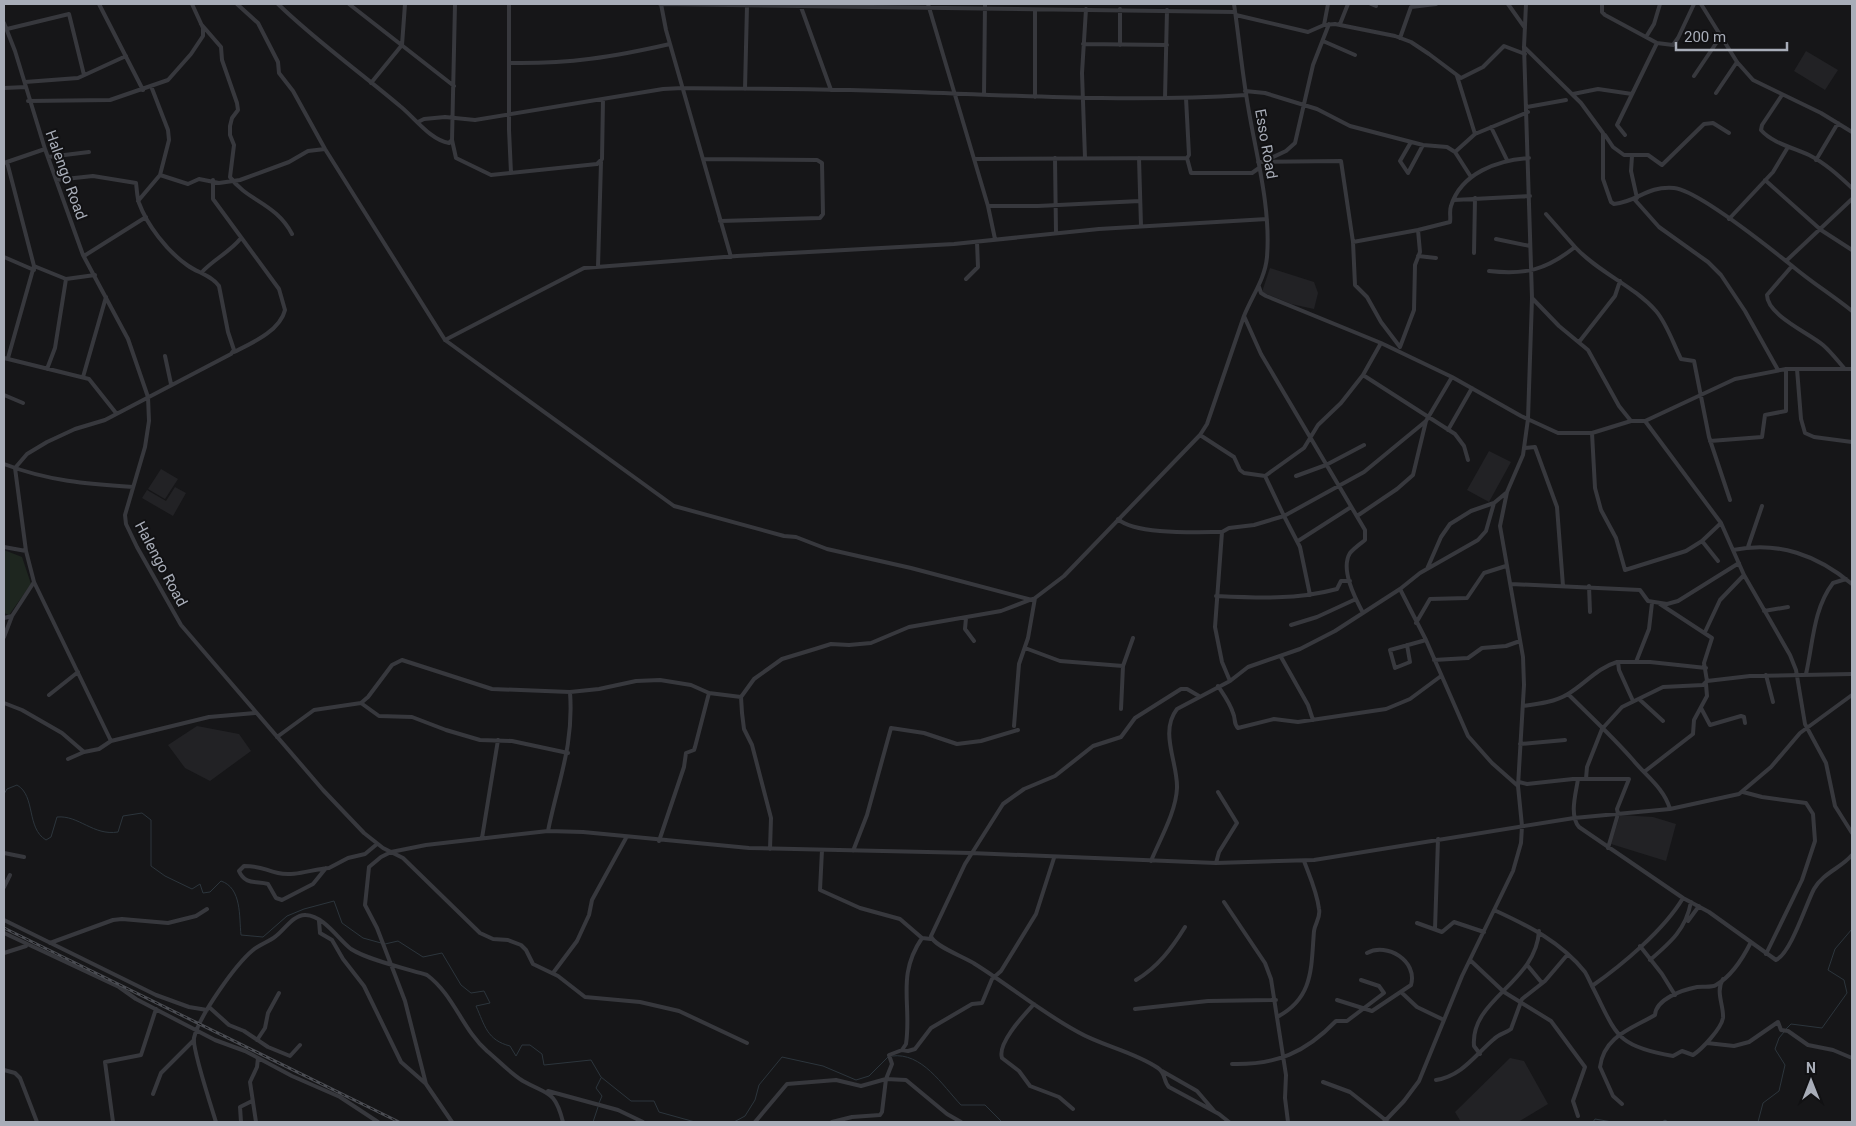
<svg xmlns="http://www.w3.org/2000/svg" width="1856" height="1126" font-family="Roboto,sans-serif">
	<rect width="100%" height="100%" fill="#161618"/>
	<path fill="#222225" d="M1806 51 1838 70 1825 90 1794 71Z
		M1270 268 1314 282 1318 293 1314 309 1291 304 1262 292Z
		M1489 451 1511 462 1489 502 1467 490Z
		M161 469 178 479 165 499 148 489Z
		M175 487 186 493 173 516 142 498 147 490 166 501Z
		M197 726 239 734 251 751 210 781 185 768 168 745Z
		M1620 815 1653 817 1676 824 1666 861 1611 844Z
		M1510 1058 1524 1061 1548 1104 1518 1122H1461L1455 1112Z"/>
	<path fill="#1e261f" d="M4 550 22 557 31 584 9 615 4 613Z"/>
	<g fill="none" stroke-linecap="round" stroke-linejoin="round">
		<path stroke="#2c353c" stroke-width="1" d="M4 794 7 789 17 785C36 796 26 828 46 840L51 837 57 817C79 815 93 836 118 832L123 816 142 813 151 820V866L165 876 192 889 200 884 203 893 210 892 221 881C242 888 239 917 241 935L263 937 287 916 304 909 334 901 342 923 363 938 381 943
			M385 944 398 941 423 957 442 953 461 985 471 993 484 991 490 1003 476 1006C485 1026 487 1040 510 1046L516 1056 522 1045H530L542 1054 544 1065 591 1060 601 1077 631 1101H654L659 1112 695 1122
			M1786 1029 1791 1024 1822 1028 1847 993 1844 980 1828 970 1835 949 1852 929
			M892 1056C922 1052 942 1085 961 1105H985L1002 1122
			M599 1103 602 1096 596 1088 601 1078
			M593 1122 598 1107
			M734 1122 745 1116 755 1100 759 1085 782 1057 823 1066 856 1080 869 1076 888 1057
			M1593 1122 1595 1119 1612 1122
			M1662 1122 1665 1120 1668 1122
			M1758 1122 1763 1103 1779 1091 1785 1065 1775 1049 1779 1038 1784 1032"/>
		<path stroke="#37383d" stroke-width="4" d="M99 4 143 90
			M237 4 258 23 278 62 279 73 293 91 325 149 445 340 674 506 784 536 796 537 827 549 911 568 1032 600
			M278 4C316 41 360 72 400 106 414 117 430 140 449 143L452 140
			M349 4 454 86
			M455 4 452 140 456 158 491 175 597 164 602 159 603 99
			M509 4V130L511 173
			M660 4 1235 12
			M661 4 666 30 731 257
			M928 4 988 206 995 239
			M1371 4 1376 6
			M1508 4 1525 28
			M1602 4V12L1605 15 1657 43 1673 45 1678 38 1694 4
			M1701 4 1737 62 1753 80 1821 113 1852 132
			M801 7 831 90
			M1035 10V97
			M1236 15 1308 32 1324 25 1335 24 1395 36 1411 42 1429 54 1461 78 1483 67 1504 46 1525 54
			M4 23 15 51 45 149 83 255 128 339 148 397 149 421 145 447 125 515 126 524 137 547 181 625 323 790 364 833 383 848 403 858 480 933 493 939 508 940 521 945 526 950 533 964 558 976 585 997 640 1002 679 1011 747 1043
			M201 24 221 47 222 60 237 103 238 110 232 118 230 126V135L234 145 230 177C247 201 276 203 292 234
			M1340 24 1348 4
			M1324 25 1328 4
			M7 29 69 14 84 75
			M1646 37 1654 24 1660 4
			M1400 38 1411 7 1436 4
			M1323 41 1355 55
			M1083 44 1167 45
			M1120 45V9
			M1524 47 1581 103 1603 133V179L1611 202 1614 204C1640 201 1645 186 1674 188 1697 190 1771 249 1791 265 1811 282 1832 295 1852 311
			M510 63C569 64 613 57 670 44
			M1457 76 1475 134
			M1694 76 1721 36
			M25 82 78 78 126 56
			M371 83 402 45 405 4
			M4 88 26 87
			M745 89 747 6
			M1245 91 1265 93 1317 109 1350 126 1423 145 1447 147 1455 152 1475 134 1528 112
			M1716 93 1737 62
			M1573 94 1598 89 1632 94
			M984 95 985 4
			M1782 95 1762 125 1761 130C1772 143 1794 148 1809 155 1825 163 1839 176 1852 188
			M1165 98 1167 10
			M28 101 110 100 168 80 191 54 203 36V28L192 4
			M1527 107 1566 100
			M418 122 424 119 445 117 475 120 663 89 683 88C760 89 837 89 914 92 1024 96 1135 102 1246 95
			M1491 127 1507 160
			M1605 135 1613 147 1624 155H1648L1662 165 1704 124 1713 123 1729 133
			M1625 135 1617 125 1657 43
			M1411 142 1400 161 1408 173 1423 145
			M1455 152 1471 177
			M1632 156 1631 171 1637 198
			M48 157 89 152
			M1055 158 1056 233
			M1085 158 1082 73 1086 9
			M1139 158 1141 226
			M1187 158 1191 173H1252L1259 168
			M703 159 817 160 822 163 823 214 820 218 720 221
			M975 159 1187 158 1189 155 1186 98
			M1267 160 1286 151 1295 143 1313 65 1329 24
			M1816 160 1838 123
			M7 162 34 266 8 358
			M1258 162 1341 161 1353 242 1355 285 1367 297 1381 322 1400 347
			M4 163 45 149
			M160 175 188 184 199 179 219 183 240 180 289 162 308 151 325 149
			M56 180 93 176 136 183C137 190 137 197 139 203 147 225 167 251 187 265 198 273 211 275 219 286L228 332 234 350 231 354 105 420 75 429 47 442 27 454 15 468 26 551 34 582 111 741 209 717 255 713
			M213 180V199L279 289 285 310C280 331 252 343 234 352
			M1765 180 1821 230 1852 250
			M1454 200 1530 196
			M1635 200 1659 227 1708 262 1721 275 1745 311 1778 370
			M138 201 160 175 169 140 168 130 151 86
			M988 206H1038L1140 201
			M1546 214 1575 247
			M1729 219 1773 172 1788 147
			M1496 239 1530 246
			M1353 242 1418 230
			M1474 253 1475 198
			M84 256 146 217
			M1418 256 1436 258
			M4 257 34 270
			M1786 261 1852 199
			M34 266 66 279 95 275
			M1792 266 1767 295C1767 315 1809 333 1823 345 1831 352 1837 360 1844 368
			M598 267 601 162
			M1489 271C1526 275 1546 270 1575 247 1599 273 1633 285 1656 311 1667 324 1673 343 1681 359L1694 361 1709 437 1730 500
			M202 272C214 259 230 252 241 238
			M966 279 978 267 977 242
			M1259 287 1261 293 1266 296 1381 343 1452 377 1521 416 1558 433H1592L1631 421H1645L1721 523 1744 575 1790 655 1796 670 1805 724 1826 763 1835 806 1852 833
			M1532 298 1559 326 1588 350 1619 406 1631 421
			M1244 316 1261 354 1365 530V540C1360 544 1354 548 1350 553 1340 569 1355 598 1363 613
			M445 340 584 268 737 256 954 244 1099 229 1267 219
			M1579 342 1615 296 1620 281
			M1381 343 1363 375 1341 403 1318 425 1304 448 1265 476 1284 516 1364 472 1426 421 1452 377
			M1400 347 1414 310 1415 265 1420 252 1418 230 1450 222C1451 217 1449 211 1451 206 1461 173 1498 160 1529 158
			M165 356 171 384
			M4 358 89 379 116 413
			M47 369 55 348 66 279
			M1797 369 1801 419 1805 433 1814 437 1852 442
			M1363 375 1455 434 1464 446 1468 460
			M83 377 106 297
			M4 395 23 403
			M1645 421 1735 379 1786 369H1852
			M1448 430 1472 388
			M1592 433 1595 488 1601 510 1616 538 1625 570 1686 551 1702 541 1721 523
			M1200 435 1234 457 1240 470 1244 473 1265 476
			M1710 441 1762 437 1765 415 1786 411V369
			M1525 448 1535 447 1557 507 1563 586
			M4 464C48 481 87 484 133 487
			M1296 476 1326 465 1364 445
			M1357 516 1397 489 1413 475 1426 421
			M1118 519C1135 535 1198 532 1222 532
			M1298 541 1351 507
			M1702 541 1718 561
			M4 547 26 551
			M1748 547 1762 506
			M1733 550C1779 541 1817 555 1852 584
			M1427 569 1441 537 1450 524 1471 511 1494 503 1506 493
			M1511 584 1640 590 1648 601 1667 604 1678 601 1739 563
			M1589 586 1590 612
			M1400 589 1426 640 1468 736 1492 763 1518 786
			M1216 596C1257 598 1297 600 1337 589L1341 581H1350
			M1764 611 1788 607
			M4 618 12 616
			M966 618 965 629 974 641
			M1416 623 1430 599 1467 598 1484 573 1506 566
			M1291 625 1317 617 1356 599
			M1705 632 1720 600 1744 575
			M4 637 12 616 34 582
			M1407 645 1410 662 1395 668 1390 650 1426 640
			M1025 648 1060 661 1123 666
			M1281 657 1308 705 1313 720
			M1434 660 1468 658 1482 648 1506 646 1520 641
			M1636 662 1649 629 1652 603
			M1806 674C1813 644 1813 609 1833 583L1846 579
			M1766 675 1773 702
			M1230 681 1222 662 1215 627 1222 532 1229 528 1254 525 1284 516 1300 547 1310 595
			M1707 681 1750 676 1852 674
			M1218 686C1224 695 1230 703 1233 713 1236 719 1233 723 1238 728L1274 719 1298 722 1386 709 1410 699 1441 676
			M1568 694C1590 716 1613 737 1633 760 1646 776 1664 788 1670 809
			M49 695 78 672
			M1199 696 1187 689H1181L1135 718 1121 737 1093 746 1055 776 1024 789 1003 804 965 864 931 936C933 946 965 957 975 964 1010 986 1041 1012 1078 1032 1102 1046 1133 1051 1158 1068 1166 1073 1163 1081 1169 1087L1219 1114 1229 1122
			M1639 699 1663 721
			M1633 701 1619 670 1618 662H1650L1706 668
			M4 703 22 710 62 733 84 752
			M361 703 379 716 412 717 446 730 480 740 512 741 568 753
			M1523 706C1538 704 1555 702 1568 694 1585 684 1597 668 1617 662
			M1701 708 1710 725 1741 716 1744 717 1745 723
			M1121 709 1123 666 1133 638
			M1014 726 1019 664 1028 638 1035 598
			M277 737 314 710 361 703 368 697 392 665 402 660 492 689 570 692 599 689 636 681 660 680 691 685 709 693 741 697
			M1520 744 1565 740
			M68 759 84 752 99 749 111 741
			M1644 772 1693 734 1694 720 1707 696 1706 684
			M1578 779C1576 793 1569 815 1579 827L1683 898 1709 912 1776 960C1791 953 1806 904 1814 889 1823 873 1841 868 1852 855
			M1586 779 1587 767 1602 729 1622 707 1663 687 1703 685 1707 681 1704 663 1712 638 1660 604
			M1519 782 1527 784 1573 779H1629L1617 809 1618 814 1608 848
			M1743 792 1762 797 1806 803 1813 814 1815 841 1802 880 1766 954
			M548 831C558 781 574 746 570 692
			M482 838 498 740
			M659 841 684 767 686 753 694 750 695 747 709 693
			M770 849 771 818 752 745 744 729 742 713 741 697 754 679 782 659 815 649 831 644 849 645 871 643 909 627 1001 611 1035 598 1064 576 1200 435 1207 424 1244 316C1252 296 1265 279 1267 257 1271 207 1256 155 1248 106 1242 72 1239 38 1234 4
			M822 850 820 890 860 908 900 919 922 938 931 939
			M853 851 867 815 891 728 924 733 957 744 981 741 1018 730
			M4 853 24 857
			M1151 861C1160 839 1176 812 1177 788 1178 763 1159 732 1177 709L1230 681 1248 667 1300 649 1335 631 1400 589 1420 573 1478 540 1486 531 1494 503
			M1216 863 1219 852 1237 823 1218 792
			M326 868 313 884 282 900 276 898 268 884C256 881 245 885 239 871L244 866C262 866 264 870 278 873 294 877 313 869 329 868L348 858 365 854 377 844
			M4 887 10 875
			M1224 902 1265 963 1271 979 1286 1075 1285 1098 1288 1122
			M1494 910C1529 926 1561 942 1585 972 1588 977 1590 982 1592 986 1617 1034 1614 1046 1673 1056L1682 1051 1693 1055C1702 1049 1721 1029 1723 1018 1724 1005 1715 992 1723 979
			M4 920 156 995 189 1007 207 1010
			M319 921 320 933 332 940 343 959 364 986 401 1062 425 1083
			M1688 921 1699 906
			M1417 923 1442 932 1454 922 1484 932
			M1435 929 1438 839
			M4 933 119 987 136 999 215 1040 245 1051 292 1076 340 1097 378 1122
			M50 943 113 920 122 919 168 923 196 916 207 909
			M1640 946 1662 974 1675 995
			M4 953 26 946
			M1470 960 1504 992 1551 1021 1585 1067 1573 1101 1578 1116
			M1650 960C1671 942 1686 929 1691 902
			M1528 966 1542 983
			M553 973 577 941 589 915 592 900 626 838
			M1136 980C1158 967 1172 948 1185 927
			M1592 986C1622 965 1664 930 1683 898
			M1401 992 1417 1007 1444 1020
			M1337 1000 1372 1011 1411 985C1418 961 1387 942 1367 953
			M1034 1004C1024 1015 997 1043 1002 1058L1019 1071 1030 1086 1059 1097 1073 1109
			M209 1007 229 1025 244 1031 268 1047 290 1056 300 1045
			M1135 1009 1208 1001 1276 1000
			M1277 1017C1314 998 1311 967 1314 931 1315 923 1321 917 1319 909 1317 892 1310 877 1304 861
			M257 1040 265 1028 268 1013 279 993
			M1707 1043 1734 1046 1749 1042 1778 1022 1781 1030 1788 1031 1808 1045 1833 1050 1852 1058
			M902 1050 908 1051 915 1049 931 1028 972 1004 982 1003 992 979 1001 971 1036 914 1054 858
			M1480 1054 1474 1046C1470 999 1536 983 1539 931
			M1232 1064C1276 1065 1305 1053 1336 1021H1347L1384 993 1379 986 1361 980
			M4 1070 15 1073 20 1078 37 1122
			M1162 1071 1197 1091 1215 1112
			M1436 1080C1462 1076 1475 1055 1494 1039 1499 1034 1506 1033 1511 1029L1522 999 1545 981 1568 954
			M1323 1082 1350 1092 1388 1122
			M548 1091 618 1110 643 1122
			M153 1094 161 1073 194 1040
			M1622 1104 1613 1096 1600 1067C1604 1036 1631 1029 1655 1015 1656 999 1682 990 1697 987 1703 986 1711 988 1716 985 1732 976 1743 958 1751 942
			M113 1122 105 1062 141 1055 156 1009
			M216 1122C212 1109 192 1048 194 1038 199 1016 235 965 253 950 260 944 269 942 276 936 285 929 294 914 306 915 324 916 338 939 351 949 368 960 407 969 427 975 454 995 462 1029 487 1051 498 1060 510 1073 523 1081 548 1095 555 1090 563 1122
			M241 1122 240 1107 252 1101
			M256 1122 250 1082 257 1067 258 1058
			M452 1122 426 1084 405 1001 377 928 365 905 369 867 381 857 391 852 426 845 548 831 583 832 749 848 971 853 1216 863 1314 860 1574 818 1670 809 1739 794 1771 767 1800 733 1852 695
			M755 1122 787 1084 836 1080 861 1086 886 1079 906 1080 947 1114 961 1122
			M832 1122 852 1117 880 1115 882 1112 886 1079 892 1064 889 1055 902 1050 906 1044C912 1004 896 976 922 938
			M1384 1122 1404 1101 1419 1081 1462 976 1513 871 1521 843 1522 826 1518 786 1524 685 1523 657 1500 526 1507 492 1523 455 1528 419 1532 298 1524 47 1526 4"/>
		<defs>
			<path id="rail" d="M4 928 399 1122"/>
		</defs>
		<use href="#rail" stroke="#4a4c52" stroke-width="3"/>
		<use href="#rail" stroke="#111113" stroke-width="1" stroke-dasharray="4" stroke-linecap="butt"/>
	</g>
	<g text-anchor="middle" stroke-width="4" stroke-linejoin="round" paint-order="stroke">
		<g font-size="15" fill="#a8adb8" stroke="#111113">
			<text transform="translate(1266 144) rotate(80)" y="5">Esso Road</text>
			<text transform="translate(66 175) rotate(70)" y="5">Halengo Road</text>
			<text transform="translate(161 564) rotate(62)" y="5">Halengo Road</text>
		</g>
	</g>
	<rect width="1856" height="1126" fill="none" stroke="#a8adb8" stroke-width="10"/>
	<g transform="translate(1811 1081)" stroke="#111113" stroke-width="4" paint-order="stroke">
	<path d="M0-4L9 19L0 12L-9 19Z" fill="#a8adb8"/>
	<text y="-8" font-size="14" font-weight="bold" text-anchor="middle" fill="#a8adb8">N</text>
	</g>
	<path d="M1676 42v8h111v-8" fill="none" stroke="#a8adb8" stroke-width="2.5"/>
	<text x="1684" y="42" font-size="15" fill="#a8adb8" stroke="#111113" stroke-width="4" paint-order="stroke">200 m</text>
</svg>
